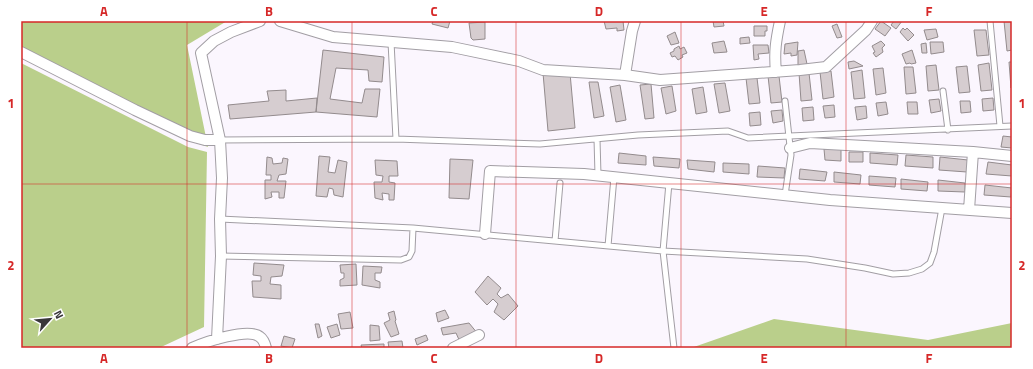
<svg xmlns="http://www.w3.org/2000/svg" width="1033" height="369" font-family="'Titillium Web',sans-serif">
	<rect width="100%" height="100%" fill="#fbf6fe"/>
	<path fill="#bacf8b" d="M21 21H227L187 45 208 147 190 141 21 56Z
		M21 63 188 147 207 152 204 327 159 348H21Z
		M774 319 928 340 1012 323V348H691Z"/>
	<path fill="#d6cdd0" stroke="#938b8d" d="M433 21H450L448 28 432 24Z
		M604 21H623L624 30 617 31V28L606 29Z
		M713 21H723L724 26 714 27Z
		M881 21 891 28 885 36 875 29Z
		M894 21H902L896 29 891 25Z
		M1004 21H1012V50L1007 51Z
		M485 22V39L473 40 471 38 469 23Z
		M837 24 842 37 837 38 832 26Z
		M754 26H767V31H765V36H754Z
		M903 28 905 30 907 28 914 35 908 41 900 32Z
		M936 29 938 37 927 40 924 30Z
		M974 30H986L989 55 977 56Z
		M675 32 679 43 671 45 667 36Z
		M749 37 750 43 740 44V38Z
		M724 41 727 52 714 53 712 43Z
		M881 41 885 45 882 48 883 52 876 57 873 53 875 52 872 46Z
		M798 42 797 55 791 56V53L784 54 785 44Z
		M930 42H943L944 52 931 54Z
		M926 43 927 53H922L921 44Z
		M753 45H768L769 53 758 54 759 59 754 60Z
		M679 46 680 49 684 47 687 53 682 55 683 57 678 60 675 56 672 57 670 53 674 51V49Z
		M323 50 384 57 382 82 369 81 368 70 336 68 330 99 362 103 365 89H380L377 117 316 112Z
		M804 50 807 64 798 66V51Z
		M912 50 916 63 911 64 910 63 906 64 902 54Z
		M854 61 863 66 849 69 848 62Z
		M1009 62H1012L1011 88Z
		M989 63 992 90 981 91 978 65Z
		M936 65 939 90 928 91 926 66Z
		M967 66 970 92 959 93 956 67Z
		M904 67H913L916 93 906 94Z
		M883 68 886 93 876 95 873 69Z
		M862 70 865 98 854 99 851 72Z
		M831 71 834 97 823 99 820 72Z
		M543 73H570L575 128 548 131Z
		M799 73H809L812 100 801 101Z
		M768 76H779L782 102 771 103Z
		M746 78H757L760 103 749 104Z
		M589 82H598L604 116 594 118Z
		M725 83 730 111 719 113 714 84Z
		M651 84 654 118 645 119 640 85Z
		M620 85 626 120 616 122 610 87Z
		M672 86 676 111 666 114 661 88Z
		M703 87 707 112 696 114 692 89Z
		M286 90V101L317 98 316 112 230 119 228 105 269 101 267 91Z
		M993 98 994 110 983 111 982 99Z
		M939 99 941 111 931 113 929 100Z
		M960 101H970L971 112 961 113Z
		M886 102 888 114 878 116 876 103Z
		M907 102H917L918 114H908Z
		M834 105 835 117 825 118 823 106Z
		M866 106 867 118 857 120 855 107Z
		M813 107 814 120 803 121 802 108Z
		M782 110 783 121 773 123 771 111Z
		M760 112 761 125 750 126 749 113Z
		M1003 136 1012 137V148L1001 147Z
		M824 149H841V161L825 160Z
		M849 152H863V162H849Z
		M619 153 646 156V165L618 163Z
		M870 153 898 155 897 165 870 163Z
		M906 155 933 157V168L905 166Z
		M319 156 330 157 328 172 335 173 338 160 347 162 343 197 334 195 333 189 329 188 327 197 316 196Z
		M267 157 272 158 273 164 282 163 283 158 288 159 286 174 279 175 277 181H286L284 198H279V192H271L272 197 265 199V180H271V175H266Z
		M653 157 680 159 679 168 654 166Z
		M940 157 968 160 967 172 939 170Z
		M450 159 473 160 469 199 449 198Z
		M375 160 397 161 398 176H389V182L395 183 394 200H389V194L382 193 383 200 375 198 374 182H382L383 176 376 175Z
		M687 160 715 162 714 172 688 169Z
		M988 162 1012 165V176L986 174Z
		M723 163 749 164V174L723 172Z
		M758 166 785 168 784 178 757 177Z
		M800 169 827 172 825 181 799 179Z
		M834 172 861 175 860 184 834 182Z
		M869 176 896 178 895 187 869 185Z
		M901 179 928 182 927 191 901 189Z
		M938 180 965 183V192L938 191Z
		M985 185 1012 188 1011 197 984 195Z
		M254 263 284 265 282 276 271 277 270 284 281 285V299L253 297 252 281H261V276L253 275Z
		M356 264 357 285 340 286V280L344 278V273H341L340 265Z
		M363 266 382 267 381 273H375V280L380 282V288L362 285Z
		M488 276 501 288 497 294 501 298 508 294 518 306 504 320 494 312 498 304 493 299 487 305 475 292Z
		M445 310 449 318 438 322 436 313Z
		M394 311 396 320 395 321 399 334 391 337 384 323 390 320 388 313Z
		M350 312 353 328 341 329 338 314Z
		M469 323 478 334 460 342 456 333 443 335 441 328Z
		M315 324H319L322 336 318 338Z
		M337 324 340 335 331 338 327 327Z
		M370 325 379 326 380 340 370 341Z
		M426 335 428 340 417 345 415 339Z
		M284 336 295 339 292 348 281 346Z
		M402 341 403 348H389L388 342Z
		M384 344V348H362L361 345Z"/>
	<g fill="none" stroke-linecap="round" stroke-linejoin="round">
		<defs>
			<path id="service" d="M990 21 1000 126
				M391 42 396 139
				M943 91 948 130
				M785 101 791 155 785 195
				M597 139 598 175
				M220 140 396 139 540 144 638 135 728 131 748 138 1012 126
				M669 183 663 251 674 348
				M220 219 413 228 663 251 807 259 865 268 893 274 909 273 922 269 930 263 934 252 942 208
				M555 241 560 183
				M608 246 614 177
				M221 256 401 260 409 257 412 251 413 228"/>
			<path id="minor" d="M280 21 333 37 452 47 519 61 543 70 625 75 660 80 800 70 826 67 866 30 872 21
				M21 52 135 110 190 136 205 140H220L222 178 220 219 221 256 217 339
				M776 72C774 52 776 40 780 21
				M625 75 632 31 635 21
				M220 140 201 53 214 41 231 32 260 21
				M790 148 810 143 973 152 1012 156
				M969 210 973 152
				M485 234 490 171 584 174 830 200 1012 213
				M192 348C205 342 249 327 260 337 263 339 265 344 266 348
				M453 348 479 335"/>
		</defs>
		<use href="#service" stroke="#a29ea4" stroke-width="7"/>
		<use href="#minor" stroke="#a29ea4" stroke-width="12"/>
		<use href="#service" stroke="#fff" stroke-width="5"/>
		<use href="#minor" stroke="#fff" stroke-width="10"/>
	</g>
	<path fill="none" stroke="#d62828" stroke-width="1" stroke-opacity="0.55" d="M187 21V348M352 21V348M516 21V348M681 21V348M846 21V348M21 184H1012"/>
	<rect width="1033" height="369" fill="none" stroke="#ffffff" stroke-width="44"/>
	<g transform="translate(50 319) rotate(63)" stroke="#ffffff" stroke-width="3" paint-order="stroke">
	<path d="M0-3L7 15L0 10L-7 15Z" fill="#39373a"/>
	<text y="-6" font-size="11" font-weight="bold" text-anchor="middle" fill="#39373a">N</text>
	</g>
	<rect x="22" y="22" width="989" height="325" fill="none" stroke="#d62828" stroke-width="1.5"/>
	<g font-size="13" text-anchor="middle" font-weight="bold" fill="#d62828">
		<text x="104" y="16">A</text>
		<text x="269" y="16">B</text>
		<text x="434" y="16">C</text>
		<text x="599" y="16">D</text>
		<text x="764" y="16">E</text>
		<text x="929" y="16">F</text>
		<text x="11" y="108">1</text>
		<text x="1022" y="108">1</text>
		<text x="11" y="270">2</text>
		<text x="1022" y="270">2</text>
		<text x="104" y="363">A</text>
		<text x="269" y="363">B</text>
		<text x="434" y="363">C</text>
		<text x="599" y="363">D</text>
		<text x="764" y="363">E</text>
		<text x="929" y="363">F</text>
	</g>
</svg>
